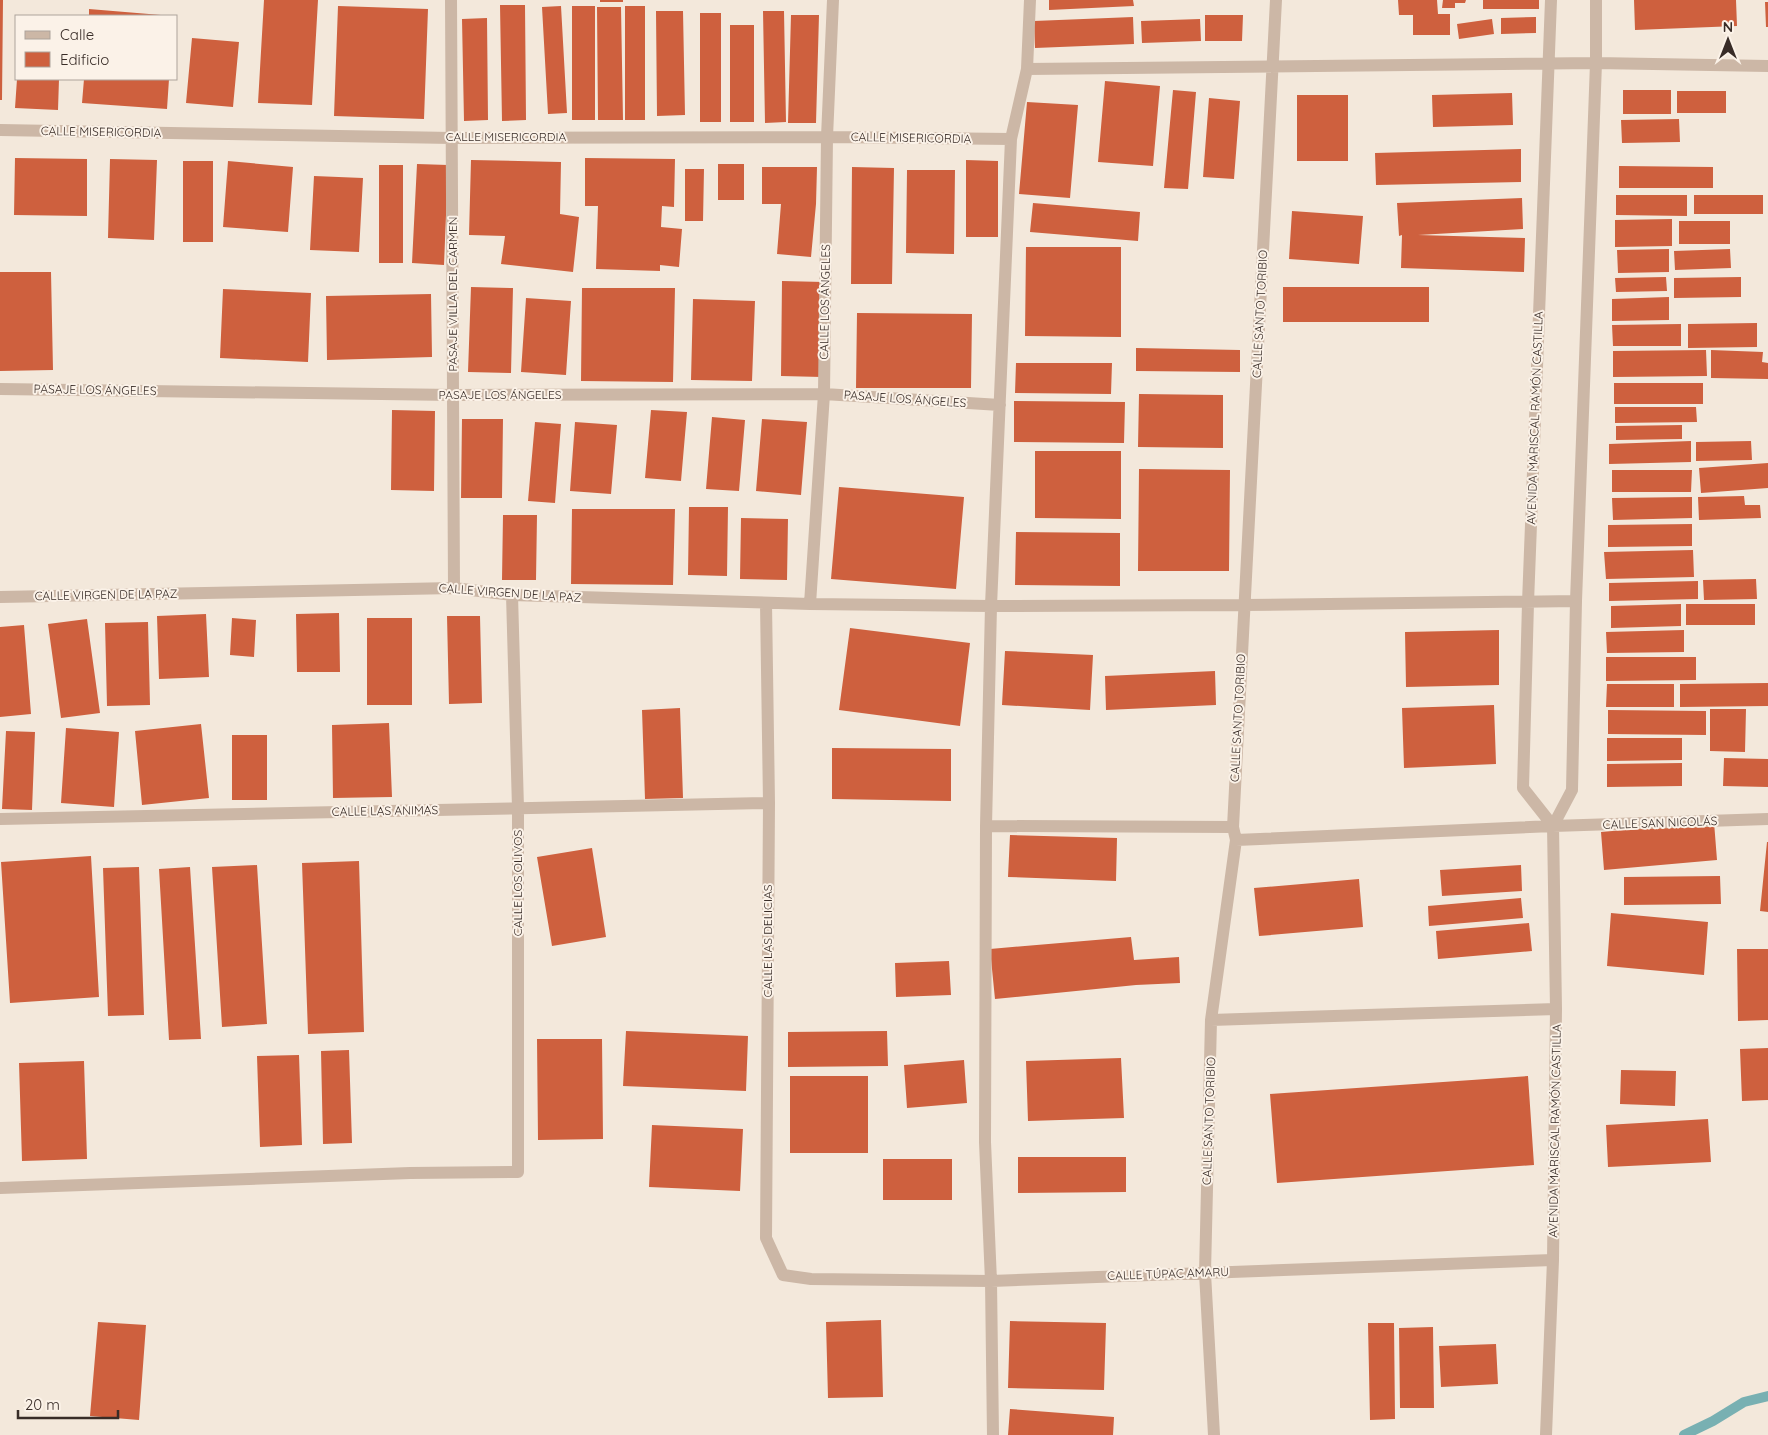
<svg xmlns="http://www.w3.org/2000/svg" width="1768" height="1435" font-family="Quicksand,sans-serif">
	<rect width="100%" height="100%" fill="#f3e8db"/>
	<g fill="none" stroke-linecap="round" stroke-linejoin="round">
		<path stroke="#78b0b2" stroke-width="10" d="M1684 1435 1713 1421 1744 1402 1768 1396"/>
	</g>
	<path fill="#ce603e" d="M0 0H3L2 100H0Z
		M264 0H318L312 105 258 103Z
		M600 0H623V2H600Z
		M1049 0H1133L1134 6 1049 10Z
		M1398 0H1437L1438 14H1450V35H1413V15H1399Z
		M1443 0H1466L1465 3H1455V8H1442Z
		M1483 0H1539V9H1483Z
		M1634 0H1736L1737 26 1635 30Z
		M1765 2H1768V27H1766Z
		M500 5H525L526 120 502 121Z
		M338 6 428 9 424 119 334 116Z
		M561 6 567 113 548 114 542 7Z
		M572 6H595V120H572Z
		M625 6H645V120H625Z
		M597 7H621L623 120H598Z
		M89 9 161 15V16H89Z
		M656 11H683L685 115 657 116Z
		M763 11H784L786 122 765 123Z
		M700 13H721V122H700Z
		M791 15H819L816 123H788Z
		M1205 15H1243L1242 41H1205Z
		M1133 17 1134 44 1035 48 1034 21Z
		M1536 17V33L1501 34V18Z
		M487 18 488 120 464 121 462 19Z
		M1200 19 1201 41 1142 43 1141 21Z
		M1492 19 1494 34 1459 39 1457 24Z
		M730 25H754V122H730Z
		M192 38 239 42 233 107 186 103Z
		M17 79H59L58 110 15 108Z
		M84 79H169L167 109 82 103Z
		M1105 81 1160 86 1153 166 1098 162Z
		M1173 90 1196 92 1188 189 1164 188Z
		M1623 90H1671V114H1623Z
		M1677 91H1726V113H1677Z
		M1512 93 1513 125 1433 127 1432 95Z
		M1297 95H1348V161H1297Z
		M1209 98 1240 101 1234 179 1203 177Z
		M1027 102 1078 105 1070 198 1019 194Z
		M1679 119 1680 142 1622 143 1621 120Z
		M1521 149V182L1376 185 1375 153Z
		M15 158 87 159V216L14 215Z
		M585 158 675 159 674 207 662 206 661 227 682 229 679 267 660 265V271L596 269 598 206H585Z
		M110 159 157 160 154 240 108 238Z
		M471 160 561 162 560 214 579 217 573 272 501 264 505 236 469 235Z
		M966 160 998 161V237H966Z
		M183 161H213V242H183Z
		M228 161 293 167 288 232 223 227Z
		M417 164 448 165 444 265 412 263Z
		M718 164H744V200H718Z
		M379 165H403V263H379Z
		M1619 166 1713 167V188H1619Z
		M762 167H817L816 204 811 257 777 254 781 204H762Z
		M852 167 894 168 892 284H851Z
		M685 169H704L703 221H685Z
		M907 170H955L954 254 906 253Z
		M314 176 363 178 359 252 310 250Z
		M1616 195H1687V216L1616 215Z
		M1694 195H1763V214H1694Z
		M1522 198 1523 229 1418 235 1525 238 1524 272 1401 268 1402 235 1399 236 1397 203Z
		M1033 203 1140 212 1138 241 1030 232Z
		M1292 211 1363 216 1359 264 1289 259Z
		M1672 219V246L1615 247V220Z
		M1679 221H1730V244H1679Z
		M1026 247H1121V337L1025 336Z
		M1669 249V272L1618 273 1617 250Z
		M1730 249 1731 268 1675 270 1674 251Z
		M0 272H51L53 370 0 371Z
		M1666 277 1667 291 1616 292 1615 278Z
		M1741 277V297L1674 298V278Z
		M782 281 824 282 822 377 781 376Z
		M471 287 513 288 511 373 468 372Z
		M1283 287H1429V322H1283Z
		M582 288H675L673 382 581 381Z
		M223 289 311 293 308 362 220 358Z
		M431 294 432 357 327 360 326 296Z
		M1669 297V320L1612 321V299Z
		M526 298 571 301 566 375 521 372Z
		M693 299 755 301 752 381 691 380Z
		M857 313 972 314 971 388H856Z
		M1757 323V347L1688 348V324Z
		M1681 324V346H1613L1612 325Z
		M1136 348 1240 350V372L1136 371Z
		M1706 350 1707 376 1613 377V351Z
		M1711 350 1763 352 1762 362 1768 363V379L1711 378Z
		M1016 363H1112L1111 394 1015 393Z
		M1614 383H1703V404H1614Z
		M1139 394 1223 395V448L1138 447Z
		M1014 401 1125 402 1124 443 1014 442Z
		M1615 407H1696L1697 422 1615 423Z
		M392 410 435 411 434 491 391 490Z
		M651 410 687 412 681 481 645 478Z
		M712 417 745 420 739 491 706 489Z
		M462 419H503L502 498H461Z
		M762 419 807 422 801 495 756 491Z
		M535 422 561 424 555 503 528 501Z
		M575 422 617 425 611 494 570 491Z
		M1682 425V439L1616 440V426Z
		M1691 441V462L1609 464V444Z
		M1751 441 1752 460 1696 461V442Z
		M1035 451H1121V519L1035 518Z
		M1768 463V488L1701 493 1699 468Z
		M1139 469 1230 470 1229 571H1138Z
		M1612 470H1692L1691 492H1612Z
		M839 487 964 497 956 589 831 579Z
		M1744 496 1745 505H1760L1761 518 1699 520 1698 497Z
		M1692 497V518L1613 520 1612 498Z
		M689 507H728L727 576 688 575Z
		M572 509H675L673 585 571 584Z
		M503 515H537L536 580H502Z
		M741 518 788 519 787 580 740 579Z
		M1692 524V546L1608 547V525Z
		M1016 532 1120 533V586L1015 585Z
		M1693 550 1694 577 1606 579 1604 552Z
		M1756 579 1757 599 1704 600 1703 580Z
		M1698 581V599L1609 601V583Z
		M1681 604V626L1611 628V606Z
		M1686 604H1755V625H1686Z
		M339 613 340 672H297L296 614Z
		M206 614 209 677 159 679 157 616Z
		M447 616H480L482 703 449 704Z
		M232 618 256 620 254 657 230 655Z
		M367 618H412V705H367Z
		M87 619 100 713 61 718 48 624Z
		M148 622 150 705 107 706 105 623Z
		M24 625 31 714 0 717V627Z
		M850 628 970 643 960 726 839 710Z
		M1499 630V685L1406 687 1405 632Z
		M1684 630V652L1607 653 1606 632Z
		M1005 651 1093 655 1090 710 1002 705Z
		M1606 657H1696V680L1606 681Z
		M1215 671 1216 705 1106 710 1105 676Z
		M1768 683V706L1680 707V684Z
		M1607 684H1674V707H1606Z
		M1494 705 1496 764 1404 768 1402 708Z
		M680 708 683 798 645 799 642 710Z
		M1710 709H1746L1745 752 1710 751Z
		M1608 710 1706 711V735L1608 734Z
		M389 723 392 797 333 798 332 725Z
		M201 724 209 798 142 805 135 731Z
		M66 728 119 732 114 807 61 803Z
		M6 731 35 732 32 810 2 809Z
		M232 735H267V800H232Z
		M1607 738H1682V760L1607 761Z
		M832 748 951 749V801L832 799Z
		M1724 758 1768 759V787L1723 786Z
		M1682 763V786L1607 787V764Z
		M1714 822 1717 860 1604 870 1601 832Z
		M1010 835 1117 838 1116 881 1008 877Z
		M1767 842H1768V912L1760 911Z
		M592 848 606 937 552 946 537 857Z
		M91 856 99 997 10 1003 1 862Z
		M359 861 364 1032 308 1034 302 863Z
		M257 865 267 1024 222 1027 212 867Z
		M1521 865 1522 891 1442 896 1440 870Z
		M139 867 144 1015 108 1016 103 868Z
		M190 867 201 1039 169 1040 159 869Z
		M1720 876 1721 904 1624 905V877Z
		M1359 879 1363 927 1259 936 1254 888Z
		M1521 898 1523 918 1429 926 1428 906Z
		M1611 913 1708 922 1704 975 1607 966Z
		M1529 923 1532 951 1438 959 1436 931Z
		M1131 937 1134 960 1179 957 1180 983 1136 985 995 999 990 949Z
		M1737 949H1768V1020L1738 1021Z
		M949 961 951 995 896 997 895 963Z
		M626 1031 748 1036 746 1091 623 1086Z
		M887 1031 888 1066 788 1067V1032Z
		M537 1039H602L603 1139 538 1140Z
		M1768 1048V1100L1742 1101 1740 1049Z
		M349 1050 352 1143 323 1144 321 1051Z
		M299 1055 302 1145 260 1147 257 1056Z
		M1121 1058 1124 1118 1028 1121 1026 1061Z
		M964 1060 967 1103 907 1108 904 1065Z
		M84 1061 87 1159 22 1161 19 1063Z
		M1621 1070 1676 1071 1675 1106 1620 1104Z
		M790 1076H868V1153H790Z
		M1528 1076 1534 1165 1277 1183 1270 1094Z
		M1708 1119 1711 1162 1608 1167 1606 1125Z
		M652 1125 743 1129 740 1191 649 1187Z
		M1018 1157H1126V1192L1018 1193Z
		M883 1159H952V1200H883Z
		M881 1320 883 1397 828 1398 826 1322Z
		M1010 1321 1106 1323 1104 1390 1008 1388Z
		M98 1322 146 1325 139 1420 90 1416Z
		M1368 1323H1394L1395 1419 1370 1420Z
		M1433 1327 1434 1408H1400L1399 1328Z
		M1496 1344 1498 1384 1441 1387 1439 1346Z
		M1010 1409 1114 1417 1113 1435H1008Z"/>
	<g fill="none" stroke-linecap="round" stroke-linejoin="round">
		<path stroke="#ccb7a6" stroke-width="12" d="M451 0 454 588
			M1551 0 1528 603 1523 788 1553 826
			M1027 69 1596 63 1768 66
			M0 130 452 138 827 137 1011 139
			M0 389 454 395 824 394 1000 405
			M0 597 454 588 512 595 810 604 991 606 1244 605 1576 601
			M766 603 769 803 766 1238 783 1275 811 1279 991 1281 1553 1260
			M810 604 824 394 827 137 833 0
			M0 819 769 803
			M986 826 1233 827
			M1236 840 1553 826 1768 819
			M1211 1020 1556 1009
			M0 1188 410 1173 518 1172V808L512 595
			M993 1435 991 1281 985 1142 986 826 991 606 1011 139 1027 69 1030 0
			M1214 1435 1205 1273 1211 1020 1236 840 1233 827 1276 0
			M1546 1435 1553 1260 1556 1009 1553 826 1572 790 1576 601 1596 63V0"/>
	</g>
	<g text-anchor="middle" stroke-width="4" stroke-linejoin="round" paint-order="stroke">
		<g font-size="12" fill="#382c27" stroke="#fbf2e8">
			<text transform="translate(101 132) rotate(1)" y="4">CALLE MISERICORDIA</text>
			<text x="506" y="141">CALLE MISERICORDIA</text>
			<text transform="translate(911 138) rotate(1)" y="4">CALLE MISERICORDIA</text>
			<text transform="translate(453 294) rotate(-90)" y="4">PASAJE VILLA DEL CARMEN</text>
			<text transform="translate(825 302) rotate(-89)" y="4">CALLE LOS ÁNGELES</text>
			<text transform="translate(1260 314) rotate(-87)" y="4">CALLE SANTO TORIBIO</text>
			<text transform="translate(95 390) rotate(1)" y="4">PASAJE LOS ÁNGELES</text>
			<text x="500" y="399">PASAJE LOS ÁNGELES</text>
			<text transform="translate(905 399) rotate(4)" y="4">PASAJE LOS ÁNGELES</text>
			<text transform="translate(1535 418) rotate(-88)" y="4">AVENIDA MARISCAL RAMÓN CASTILLA</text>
			<text transform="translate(510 593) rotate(4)" y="4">CALLE VIRGEN DE LA PAZ</text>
			<text transform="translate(106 595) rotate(-1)" y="4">CALLE VIRGEN DE LA PAZ</text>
			<text transform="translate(1238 718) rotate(-87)" y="4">CALLE SANTO TORIBIO</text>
			<text transform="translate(385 811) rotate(-1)" y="4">CALLE LAS ANIMAS</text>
			<text transform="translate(1660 823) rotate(-2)" y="4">CALLE SAN NICOLÁS</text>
			<text transform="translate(518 883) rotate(-90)" y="4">CALLE LOS OLIVOS</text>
			<text transform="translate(768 941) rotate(-90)" y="4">CALLE LAS DELICIAS</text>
			<text transform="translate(1209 1121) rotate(-88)" y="4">CALLE SANTO TORIBIO</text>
			<text transform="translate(1555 1131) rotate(-89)" y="4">AVENIDA MARISCAL RAMÓN CASTILLA</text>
			<text transform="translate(1168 1274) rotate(-2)" y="4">CALLE TÚPAC AMARU</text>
		</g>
	</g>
	<rect x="15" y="15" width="162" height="65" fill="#fbf2e8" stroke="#ada39b"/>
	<rect x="25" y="31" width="25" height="8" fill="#ccb7a6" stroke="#ada39b"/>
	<text x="60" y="40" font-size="15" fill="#382c27">Calle</text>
	<rect x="25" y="52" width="25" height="15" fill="#ce603e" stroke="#ada39b"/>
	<text x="60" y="65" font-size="15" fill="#382c27">Edificio</text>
	<g transform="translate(1728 40)" stroke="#fbf2e8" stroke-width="4" paint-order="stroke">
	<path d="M0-4L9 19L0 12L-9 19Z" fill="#382c27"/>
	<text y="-8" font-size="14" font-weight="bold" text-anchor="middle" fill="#382c27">N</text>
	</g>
	<path d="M18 1410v8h100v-8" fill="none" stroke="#382c27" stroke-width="2.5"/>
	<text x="25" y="1410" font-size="15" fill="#382c27" stroke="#fbf2e8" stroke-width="4" paint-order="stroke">20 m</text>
</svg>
